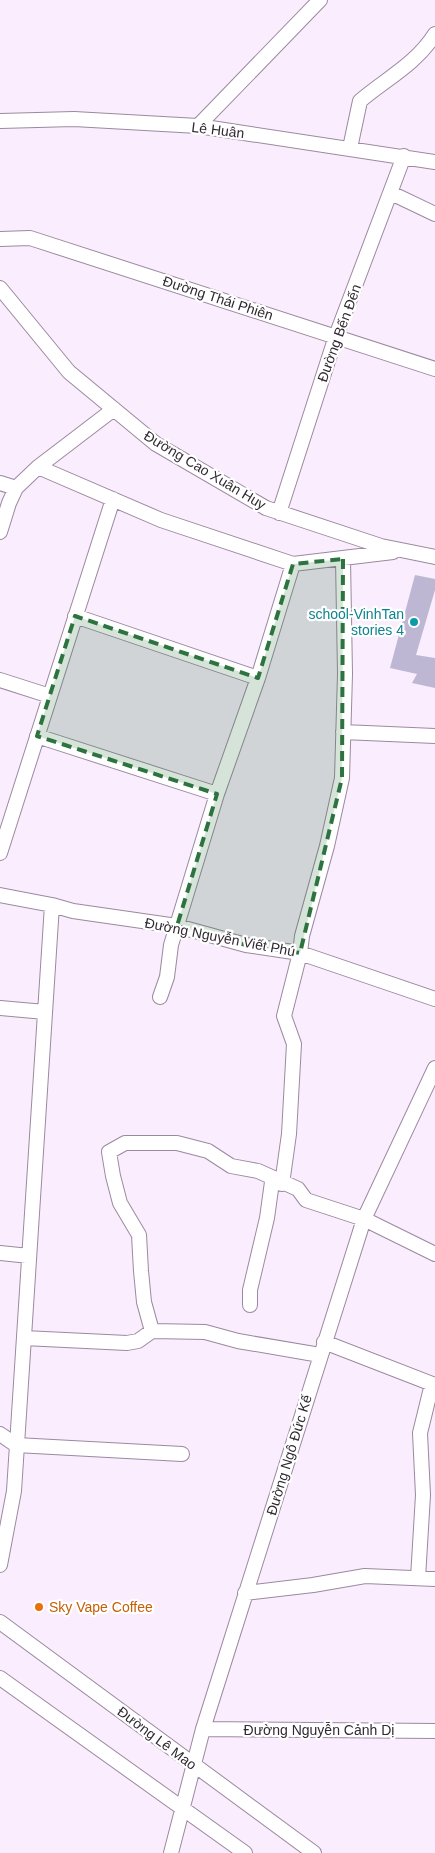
<svg xmlns="http://www.w3.org/2000/svg" width="435" height="1853" font-family="Arial,sans-serif">
	<rect width="100%" height="100%" fill="#faedfd"/>
	<path fill="#bdb7d4" d="M415 575 435 579V590L416 655 435 658V688L412 683 417 674 390 668Z"/>
	<g fill="none" stroke-linecap="round" stroke-linejoin="round">
		<defs>
			<path id="minor" d="M0 121 74 119 198 126 435 162
				M198 126 320 0
				M350 148 360 101C387 78 415 65 435 34
				M391 193 435 214
				M0 239 30 238 435 369
				M0 288 69 372 156 444 266 508 381 546 435 557
				M38 467 161 520 293 564 393 552
				M0 483 16 488
				M279 513 336 336 404 156
				M0 532 9 503 16 488 38 467 114 409
				M75 616 258 678
				M0 680 50 696
				M343 732 435 736
				M37 736 217 794
				M0 853 113 499
				M0 895 52 905 73 911 177 926 246 945 300 953 435 999
				M160 997 167 977 171 945 217 794 258 678 293 564
				M0 1008 45 1012
				M0 1253 29 1256
				M250 1305V1290L267 1218 272 1182 282 1184 289 1134 294 1044 284 1016 300 953 302 936 327 846 342 778 345 674 343 559
				M152 1331 144 1302 141 1271 139 1235 120 1203 113 1176 109 1152 125 1143H177L208 1151 231 1166 258 1171 298 1189 306 1200 364 1219 435 1254
				M24 1338 127 1343 138 1341 152 1331 205 1332 238 1341 320 1355
				M324 1342 435 1385
				M0 1434 16 1445 182 1454
				M0 1565 14 1491 52 905
				M418 1578 423 1495 420 1433 432 1384
				M245 1593 313 1585 365 1576 435 1579
				M0 1622 314 1853
				M0 1678 245 1853
				M203 1729 435 1731
				M171 1853 203 1729 364 1219 435 1068"/>
		</defs>
		<use href="#minor" stroke="#9c89a0" stroke-width="16"/>
		<use href="#minor" stroke="#fff" stroke-width="14"/>
	</g>
	<path fill="#2d733f" fill-opacity="0.2" stroke="#2d733f" stroke-width="4" stroke-dasharray="10 6" stroke-linejoin="round" d="M343 559 342 778 300 953 246 945 177 926 217 794 37 736 75 616 258 678 293 564Z"/>
	<circle fill="#0f9aa8" stroke="#fff" stroke-width="2" cx="414" cy="622" r="5"/>
	<circle fill="#e8710a" stroke="#fff" stroke-width="2" cx="39" cy="1607" r="5"/>
	<g text-anchor="middle" stroke-width="4.5" stroke-linejoin="round" paint-order="stroke">
		<g font-size="14" fill="#312932" stroke="#fff">
			<text transform="translate(218 130) rotate(7)" y="5">Lê Huân</text>
			<text transform="translate(218 298) rotate(18)" y="5">Đường Thái Phiên</text>
			<text transform="translate(339 333) rotate(-70)" y="5">Đường Bến Đến</text>
			<text transform="translate(205 470) rotate(31)" y="5">Đường Cao Xuân Huy</text>
			<text transform="translate(220 937) rotate(11)" y="5">Đường Nguyễn Viết Phú</text>
			<text transform="translate(289 1455) rotate(-73)" y="5">Đường Ngô Đức Kế</text>
			<text x="319" y="1735">Đường Nguyễn Cảnh Dị</text>
			<text transform="translate(157 1738) rotate(37)" y="5">Đường Lê Mao</text>
		</g>
		<g font-size="14" fill="#0d838f" stroke="#fff" text-anchor="end">
			<text x="404" y="619">school-VinhTan<tspan x="404" dy="16">stories 4</tspan></text>
		</g>
		<g font-size="14" fill="#c56008" stroke="#fff" text-anchor="start">
			<text x="49" y="1612">Sky Vape Coffee</text>
		</g>
	</g>
</svg>
